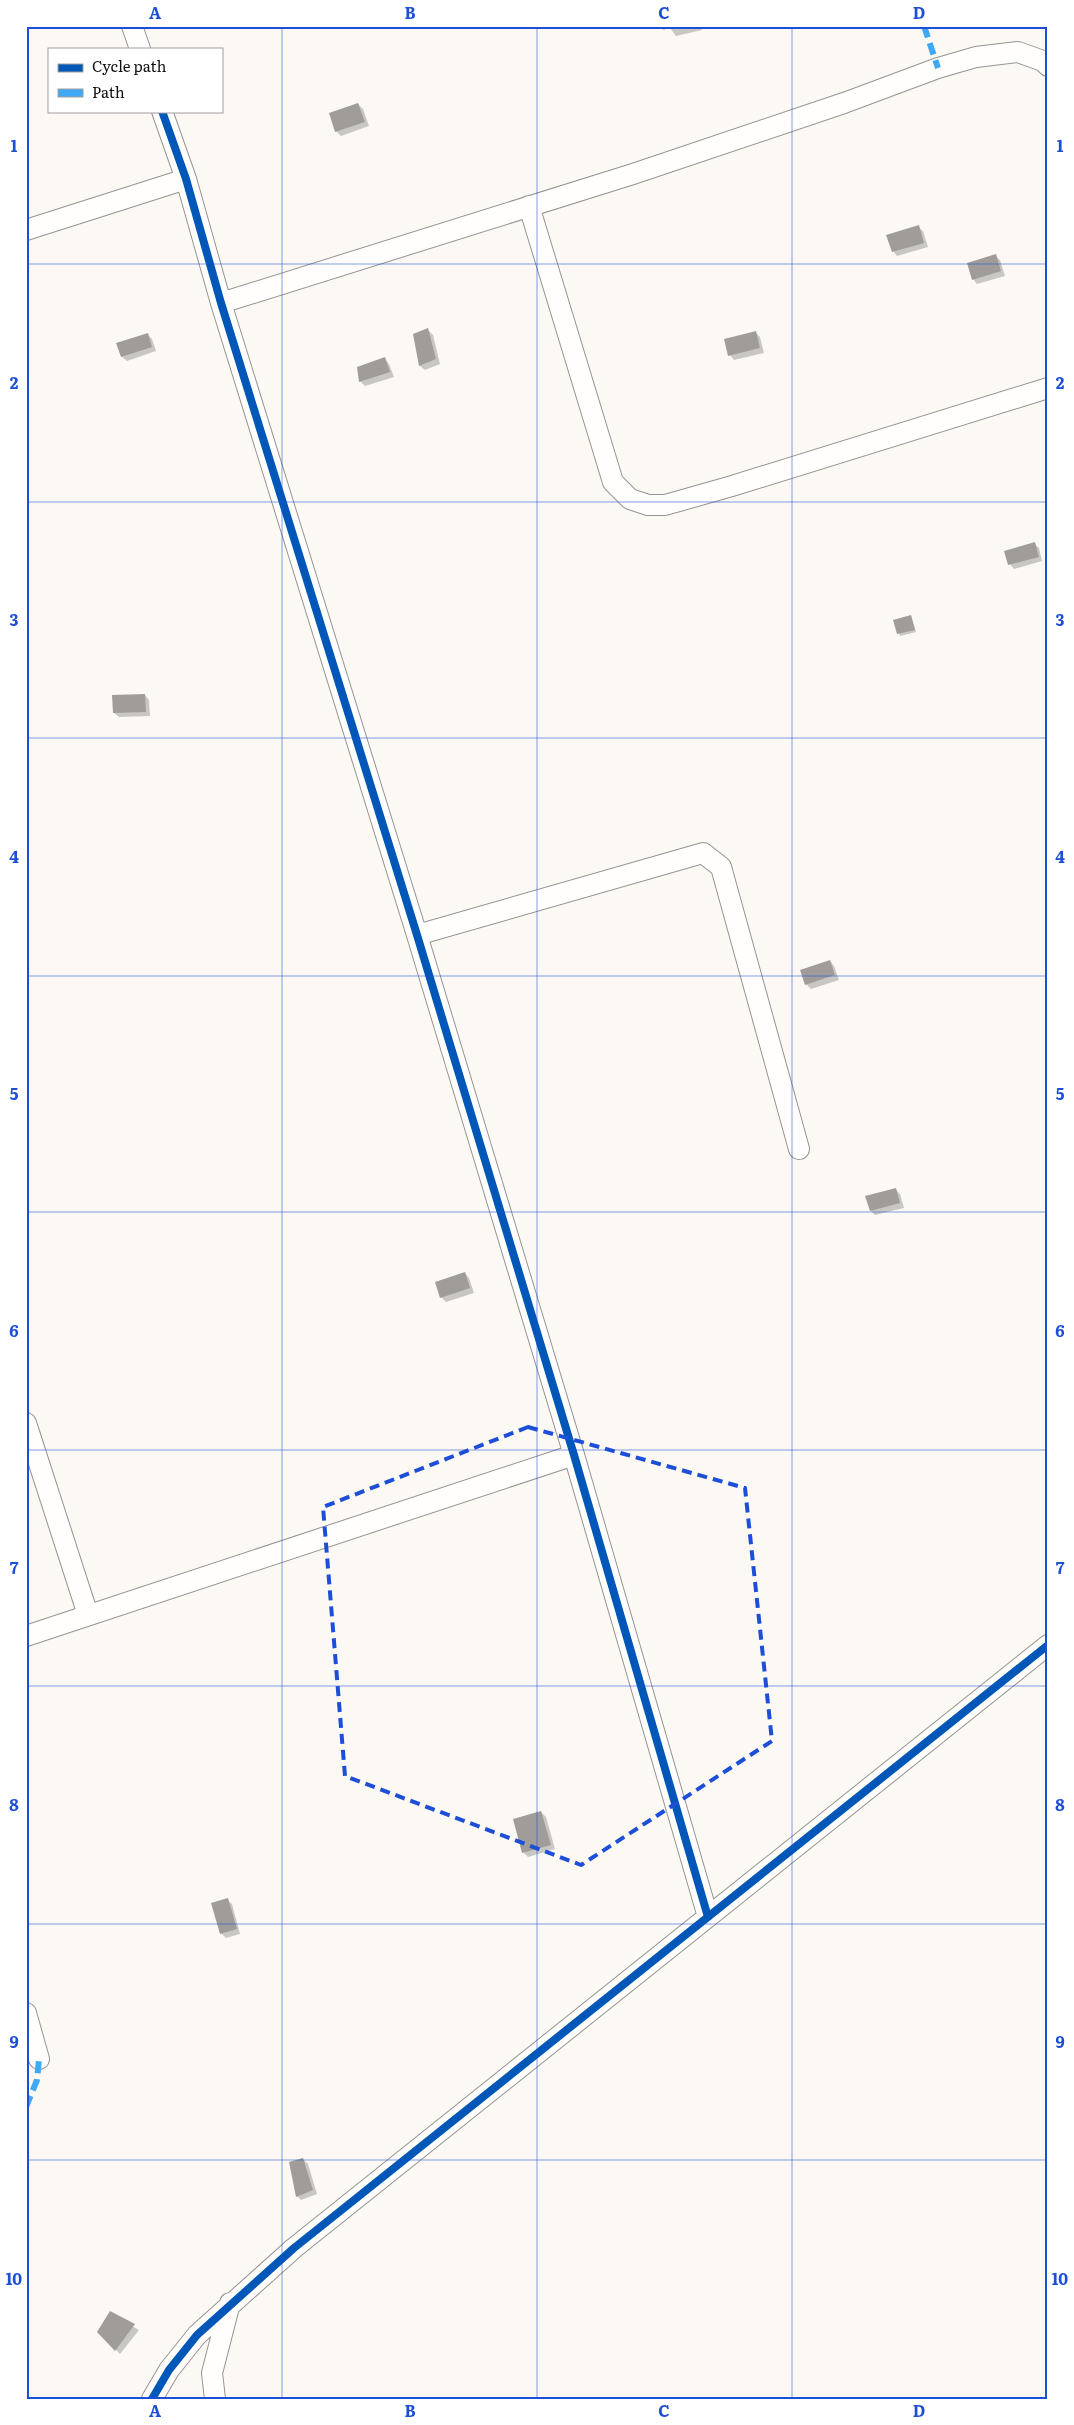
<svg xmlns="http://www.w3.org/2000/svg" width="1074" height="2425" font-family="Literata,serif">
	<rect width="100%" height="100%" fill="#fcf9f4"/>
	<path fill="#0003" d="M659 26H701L702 30 676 36 670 28 663 30Z
		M358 104 363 109 369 126 341 136 336 131Z
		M918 227 923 231 928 247 897 256 893 251Z
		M995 256 1000 260 1005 276 977 284 973 279Z
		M428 330 433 335 440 364 425 370 420 366 414 334Z
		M756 333 760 337 764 353 734 360 730 355Z
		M147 334 152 339 156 351 127 361 122 357Z
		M385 359 389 364 394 377 365 386 360 381Z
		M1034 544 1039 548 1042 561 1014 569 1010 564Z
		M911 616 916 632 900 636 895 620Z
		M145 695 149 700 150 716 119 717 114 713Z
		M830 961 834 966 839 980 811 989 806 984Z
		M895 1189 900 1194 904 1208 875 1215 871 1211Z
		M465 1273 469 1278 474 1293 446 1302 441 1297Z
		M541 1812 546 1817 555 1849 528 1857 523 1852Z
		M227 1900 232 1904 240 1934 226 1938 221 1933Z
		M303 2159 308 2164 317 2194 301 2200 297 2196Z
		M110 2313 139 2330 120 2354 99 2332Z"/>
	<path fill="#a09c99" d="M358 103 365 122 335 132 329 113Z
		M919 225 924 243 892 252 886 235Z
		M996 254 1001 271 972 280 967 263Z
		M428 328 436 359 419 366 413 334Z
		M756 331 760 348 728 356 724 339Z
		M148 333 152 347 121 357 116 343Z
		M385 357 390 372 359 382 357 367Z
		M1035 542 1039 557 1008 565 1004 551Z
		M911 615 915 630 897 634 893 620Z
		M145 694 146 712 113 713 112 695Z
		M830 960 835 975 805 985 800 970Z
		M896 1188 900 1203 870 1211 865 1196Z
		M465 1272 470 1288 440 1298 435 1282Z
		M541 1811 551 1845 522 1853 513 1819Z
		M228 1898 237 1929 220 1934 211 1903Z
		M303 2158 313 2190 296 2197 289 2162Z
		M110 2311 135 2324 115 2351 97 2332Z"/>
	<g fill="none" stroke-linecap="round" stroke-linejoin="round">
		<defs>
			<path id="street" d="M132 26 140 49
				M162 111 186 179 221 303 417 935 574 1455 708 1917
				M529 206 613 482 630 499 648 505H665L732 486 1048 388
				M26 230 186 179
				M221 303 633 174 844 103 938 68 976 57 1018 52 1043 61 1048 66
				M417 935 703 853 721 867 799 1149
				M26 1423 88 1615
				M26 1636 574 1455
				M26 2013 39 2059
				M152 2399 169 2370 197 2335 294 2248 1048 1645
				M215 2399 212 2373 230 2303"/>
		</defs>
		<use href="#street" stroke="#969492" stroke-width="22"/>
		<use href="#street" stroke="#fffefd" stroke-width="20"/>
		<path stroke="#3fa9f5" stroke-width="6" stroke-dasharray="12 6" stroke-linecap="butt" d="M924 26 938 68
			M26 2107 37 2080 39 2059"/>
		<defs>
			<path id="cycleway" d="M162 111 186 179 221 303 417 935 574 1455 708 1917
				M152 2399 169 2370 197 2335 294 2248 1048 1645"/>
		</defs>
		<use href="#cycleway" stroke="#fff" stroke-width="11"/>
		<use href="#cycleway" stroke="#0057b8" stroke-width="8"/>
	</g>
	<path fill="none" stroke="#1d4ed8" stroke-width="4" stroke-dasharray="10 6" stroke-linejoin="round" d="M528 1427 745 1488 772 1741 581 1865 345 1776 323 1507Z"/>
	<path fill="none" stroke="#1d4ed8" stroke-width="1" stroke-opacity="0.55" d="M282 26V2399M537 26V2399M792 26V2399M26 264H1048M26 502H1048M26 738H1048M26 976H1048M26 1212H1048M26 1450H1048M26 1686H1048M26 1924H1048M26 2160H1048"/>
	<rect width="1074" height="2425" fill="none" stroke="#ffffff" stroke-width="55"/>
	<rect x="48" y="48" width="175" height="65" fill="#ffffff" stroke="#9f9f9f"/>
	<rect x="58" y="64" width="25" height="8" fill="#0057b8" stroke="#9f9f9f"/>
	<text x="92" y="72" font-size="15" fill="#0f0f0f">Cycle path</text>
	<rect x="58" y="89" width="25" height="8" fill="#3fa9f5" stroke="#9f9f9f"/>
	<text x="92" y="98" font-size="15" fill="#0f0f0f">Path</text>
	<rect x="28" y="28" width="1018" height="2370" fill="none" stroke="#1d4ed8" stroke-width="2"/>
	<g font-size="16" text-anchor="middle" font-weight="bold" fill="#1d4ed8">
		<text x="155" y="19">A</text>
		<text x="410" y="19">B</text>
		<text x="664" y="19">C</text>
		<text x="919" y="19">D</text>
		<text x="14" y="152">1</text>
		<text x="1060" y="152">1</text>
		<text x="14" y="389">2</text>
		<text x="1060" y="389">2</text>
		<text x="14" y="626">3</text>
		<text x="1060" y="626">3</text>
		<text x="14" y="863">4</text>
		<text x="1060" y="863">4</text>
		<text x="14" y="1100">5</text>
		<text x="1060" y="1100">5</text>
		<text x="14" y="1337">6</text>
		<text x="1060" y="1337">6</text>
		<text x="14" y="1574">7</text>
		<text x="1060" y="1574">7</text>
		<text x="14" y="1811">8</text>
		<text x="1060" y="1811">8</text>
		<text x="14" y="2048">9</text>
		<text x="1060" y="2048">9</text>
		<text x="14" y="2285">10</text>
		<text x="1060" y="2285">10</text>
		<text x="155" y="2417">A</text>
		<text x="410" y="2417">B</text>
		<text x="664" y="2417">C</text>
		<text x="919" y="2417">D</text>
	</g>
</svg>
